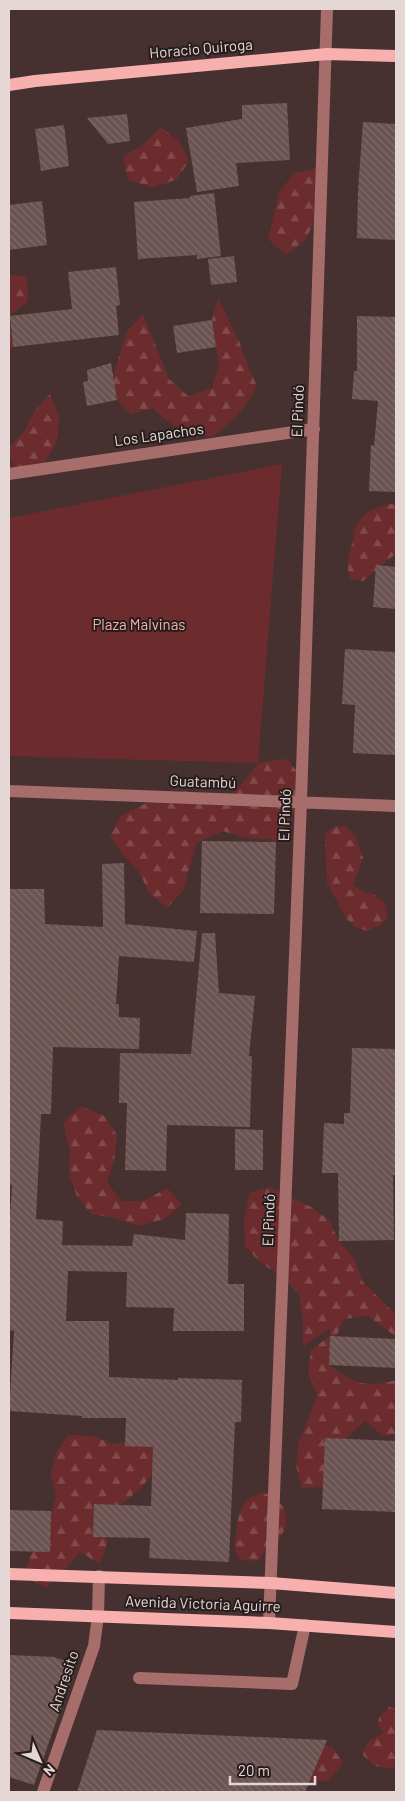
<svg xmlns="http://www.w3.org/2000/svg" width="405" height="1801" font-family="Barlow,sans-serif">
	<defs>
		<pattern id="forest-firs" width="22" height="20" patternUnits="userSpaceOnUse" patternTransform="scale(1.25)"><rect width="22" height="20" fill="#6c2c2e"/><path d="M5 1l3.5 6h-7zM16 11l3.5 6h-7z" fill="#814a4c"/></pattern>
		<pattern id="building-back-hatch" width="6" height="6" patternUnits="userSpaceOnUse" patternTransform="scale(1.25)"><rect width="6" height="6" fill="#6b5352"/><path d="M-1 5l2 2M0 0l6 6M5-1l2 2" fill="none" stroke="#806b6a"/></pattern>
	</defs>
	<rect width="100%" height="100%" fill="#463130"/>
	<path fill="url(#forest-firs)" d="M161 127 179 141 189 161 176 180 152 187 128 180 123 157 143 145Z
		M317 168V217L305 240 286 255 268 239 279 193 294 173Z
		M9 275 27 276 28 301 10 316 13 347 9 350Z
		M218 298 239 341 247 364 257 386C244 411 233 421 211 437 182 432 173 428 153 408L131 414 117 400 113 376 127 331 143 314 169 379 188 396 212 388 219 365 212 320Z
		M50 394 59 416 57 442 41 468 16 470 9 455V447L24 432 34 411Z
		M396 503V555C386 558 373 574 363 581L351 579C345 563 348 560 352 544 354 539 353 534 355 529 361 511 379 506 396 503Z
		M287 759 302 777 301 801 276 842 268 839 245 838 223 831 196 843 184 889 167 908 149 893 140 873 124 856 110 836 121 816 162 795 186 791 203 804 225 800 242 784 258 763Z
		M346 826 355 835 363 858 353 885 363 892 373 894 385 903 388 917 380 925 367 931 355 927 346 918 327 883 325 835 333 827Z
		M81 1106 104 1116 117 1135 114 1161 107 1182 121 1201H144L167 1188 182 1205 164 1219 139 1226 115 1218 91 1214 77 1196 69 1174 70 1150 63 1123Z
		M269 1187 311 1207 329 1220 339 1241 354 1258 362 1281 395 1314 396 1337 368 1316 344 1319 334 1341 329 1365C354 1383 365 1389 396 1380V1435L384 1436 365 1421 347 1437 338 1463 325 1487 302 1488 296 1466 299 1442 317 1396 308 1372 311 1350 330 1336V1329L303 1346V1322L299 1294 281 1276 261 1263 245 1246 244 1223 249 1193Z
		M68 1435 93 1436 113 1444 135 1440 158 1447 152 1475 139 1490 120 1505H106L92 1525 108 1541 100 1564 80 1552 64 1571 46 1587 24 1577 31 1554 45 1537 56 1496 51 1474 56 1453Z
		M261 1493C282 1494 294 1520 280 1537 276 1543 270 1545 265 1550 263 1552 261 1557 259 1560L245 1561 239 1558C233 1549 234 1545 236 1535 239 1515 238 1501 261 1493Z
		M389 1707 396 1709V1734L394 1737 396 1739V1765L392 1769 375 1766 363 1755C365 1742 372 1738 384 1733L378 1725 379 1717Z
		M317 1744 332 1747 343 1763 329 1780 313 1782 303 1774Z"/>
	<path fill="#6c2c2e" d="M282 464 258 763 9 756V518Z"/>
	<path fill="url(#building-back-hatch)" d="M287 103 290 160 236 163 239 186 197 192 186 128 242 119V105Z
		M127 114 130 141 108 144 87 118Z
		M363 122 396 124V240L357 238 358 190Z
		M64 125 69 166 41 171 35 129Z
		M214 193 221 256 197 259V255L138 259 134 202 190 198V196Z
		M42 201 47 245 9 250V205Z
		M234 256 237 282 211 285 208 259Z
		M116 267 120 305 116 306 119 335 13 347 10 316 72 309 68 272Z
		M357 316 396 317V492L369 491 371 445 374 446 378 401 352 399 354 371H357Z
		M212 320 216 347 177 353 173 326Z
		M111 363 117 400 87 406 83 382 88 381 87 370Z
		M376 565 396 567V609L373 607Z
		M345 649 396 652V755L353 753 355 705 342 704Z
		M202 841 276 842 274 914 200 913Z
		M124 863 125 924 197 931 194 962 119 956 116 1004H119V1017L140 1018 139 1049 53 1047 51 1114H41L36 1219 63 1221 62 1245 132 1246 134 1234 185 1240 186 1213 229 1214 228 1284H244V1331H173L174 1308 126 1307 127 1272 68 1271 66 1321H109V1377L178 1380V1378L242 1380 241 1422H235L229 1562 149 1558 150 1538 93 1537 94 1504 151 1506 153 1447 125 1446 126 1418H82V1416L9 1411 14 1331 9 1330V1232L12 1185H9V889H44L45 924 103 927 102 864Z
		M202 933H215L219 993 255 996 249 1056H252L250 1127 167 1125 166 1171 125 1170 127 1103H119L120 1053 191 1054Z
		M352 1048 396 1049V1175H393L394 1240 339 1241 338 1173H322L324 1123 344 1124V1113H350Z
		M235 1129 263 1130V1170H235Z
		M330 1336 396 1339V1368L329 1365Z
		M325 1438 396 1441V1512L322 1509Z
		M9 1510 51 1511 50 1552 9 1551Z
		M9 1655 54 1657 76 1665 34 1785 9 1777Z
		M97 1730 327 1740 305 1792H77Z"/>
	<g fill="none" stroke-linecap="round" stroke-linejoin="round">
		<path stroke="#a76d6b" stroke-width="12" d="M9 474 314 429
			M9 791 396 806
			M269 1623 301 801 327 9
			M139 1678 292 1684 305 1625
			M43 1792 94 1646 98 1616 99 1576"/>
		<path stroke="#f8b0ae" stroke-width="12" d="M9 85 35 81 327 54 396 56
			M9 1574 271 1583 396 1593
			M9 1613 269 1623 396 1632"/>
	</g>
	<g text-anchor="middle" stroke-width="4" stroke-linejoin="round" paint-order="stroke">
		<g font-size="15" fill="#e5d7d6" stroke="#261c1c">
			<text transform="translate(201 49) rotate(-5)" y="5">Horacio Quiroga</text>
			<text transform="translate(298 411) rotate(-88)" y="5">El Pindó</text>
			<text transform="translate(159 435) rotate(-8)" y="5">Los Lapachos</text>
			<text transform="translate(203 782) rotate(2)" y="5">Guatambú</text>
			<text transform="translate(285 815) rotate(-88)" y="5">El Pindó</text>
			<text transform="translate(269 1220) rotate(-88)" y="5">El Pindó</text>
			<text transform="translate(203 1604) rotate(2)" y="5">Avenida Victoria Aguirre</text>
			<text transform="translate(64 1681) rotate(-71)" y="5">Andresito</text>
		</g>
		<g font-size="15" fill="#f5b0ad" stroke="#261c1c">
			<text x="139" y="630">Plaza Malvinas</text>
		</g>
	</g>
	<rect width="405" height="1801" fill="none" stroke="#e5d7d6" stroke-width="20"/>
	<g transform="translate(40 1761) rotate(135)" stroke="#261c1c" stroke-width="4" paint-order="stroke">
	<path d="M0-4L9 19L0 12L-9 19Z" fill="#e5d7d6"/>
	<text y="-8" font-size="14" font-weight="bold" text-anchor="middle" fill="#e5d7d6">N</text>
	</g>
	<path d="M230 1776v8h85v-8" fill="none" stroke="#e5d7d6" stroke-width="2.5"/>
	<text x="238" y="1776" font-size="15" fill="#e5d7d6" stroke="#261c1c" stroke-width="4" paint-order="stroke">20 m</text>
</svg>
